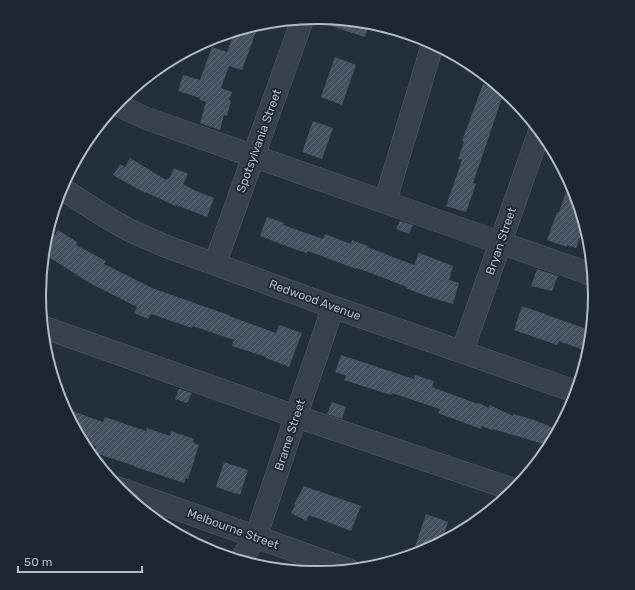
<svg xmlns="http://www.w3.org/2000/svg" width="635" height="590" font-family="Rubik,sans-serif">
	<defs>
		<pattern id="building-hatch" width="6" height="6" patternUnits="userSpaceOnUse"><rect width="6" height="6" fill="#455162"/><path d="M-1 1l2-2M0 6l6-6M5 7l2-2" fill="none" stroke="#5d6877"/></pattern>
	</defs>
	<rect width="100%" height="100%" fill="#242f3e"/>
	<path fill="url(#building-hatch)" d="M323 18 353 21 370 22 365 37 322 23Z
		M259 24 242 70 229 66 221 88 232 92 229 100 231 101 227 116 224 115 220 130 200 123 206 102 200 100V98L178 91 183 75 200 80 212 47 227 52 235 31Z
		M335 57 356 65 342 105 321 97Z
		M483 84 504 92 473 183 476 184 466 212 446 206 462 160 458 159 464 142 462 141Z
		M313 121 333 128 322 159 302 152Z
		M130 158 166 180 167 178 169 179 174 168 188 174 183 184 196 191 214 198 207 217 176 205V206L145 192V193L113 175 120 164 125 167Z
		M570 180 574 189 586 226 582 236 581 235 576 248 567 245V247L547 240 557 212H559Z
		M267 217 284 223 283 225 323 239 325 234 351 244 352 240 368 246 367 247 414 265 419 253 453 266 449 280 459 283 453 304 426 296 406 288 407 287 368 272 356 268V269L308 251 307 253 294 249 260 236Z
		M400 221 413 225 409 234 396 229Z
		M58 230 77 242 76 245 106 261 104 264 152 288 195 303H194L229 315V316L276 333 279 325 302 333 289 367 266 358V357L232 346 234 340 193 326 192 328 151 314 148 319 134 313 137 307 88 282 44 254V249L54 234 55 235Z
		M537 269 558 276 552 291 531 286Z
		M522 306 592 331 589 352 559 341 557 345 514 330Z
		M341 355 414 379 415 375 434 381 432 387 478 404 479 403 488 408 490 405 513 416 514 414 534 420 559 430 550 446 493 429 492 430 482 426 481 429 438 413 440 409 392 393 391 395 344 380 346 376 335 372Z
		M179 389 192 393 187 403 175 399Z
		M332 402 346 407 342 419 327 414Z
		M64 408 103 422 105 417 146 431 147 428 170 436 171 431 194 439 193 443 199 445 188 479 186 478 184 483 148 471 135 467V466L95 453 96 447 95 446 82 441Z
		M224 462 248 470 240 495 216 487Z
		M304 486 361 506 351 531 309 515 306 521 291 513 295 505 294 504Z
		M426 514 448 522 441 543 424 552 412 556Z"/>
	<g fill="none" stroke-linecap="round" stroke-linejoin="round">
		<defs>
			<path id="minor" d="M117 103 120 106 145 118 487 238 593 275
				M61 188 106 217 129 230 165 246 333 307 577 392
				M385 202 406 132 433 43
				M215 264 303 18
				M43 327 280 411 515 490
				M462 352 540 130
				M118 488 349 570
				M240 561 256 537 296 416 333 307"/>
		</defs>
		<use href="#minor" stroke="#565f6c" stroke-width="23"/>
		<use href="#minor" stroke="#38414e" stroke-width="22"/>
	</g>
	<g text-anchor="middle" stroke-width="3.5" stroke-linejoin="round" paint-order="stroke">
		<g font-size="12" fill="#b4bcc9" stroke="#1d2633">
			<text transform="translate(259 141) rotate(-70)" y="4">Spotsylvania Street</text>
			<text transform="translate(501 241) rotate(-71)" y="4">Bryan Street</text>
			<text transform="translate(315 300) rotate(20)" y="4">Redwood Avenue</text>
			<text transform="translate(290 435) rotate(-72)" y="4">Brame Street</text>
			<text transform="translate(233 529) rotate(20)" y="4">Melbourne Street</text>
		</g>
	</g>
	<path d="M0 0H635V590H0ZM46 295a271 271 0 1 1 542 0a271 271 0 1 1-542 0Z" fill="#1d2633" fill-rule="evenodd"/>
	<path fill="none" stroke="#b4bcc9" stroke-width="2" d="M46 295a271 271 0 1 1 542 0a271 271 0 1 1-542 0Z"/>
	<path d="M18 566v6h124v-6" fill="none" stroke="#b4bcc9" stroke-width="2"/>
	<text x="24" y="566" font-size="12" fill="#b4bcc9" stroke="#1d2633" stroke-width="3" paint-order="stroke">50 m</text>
</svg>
